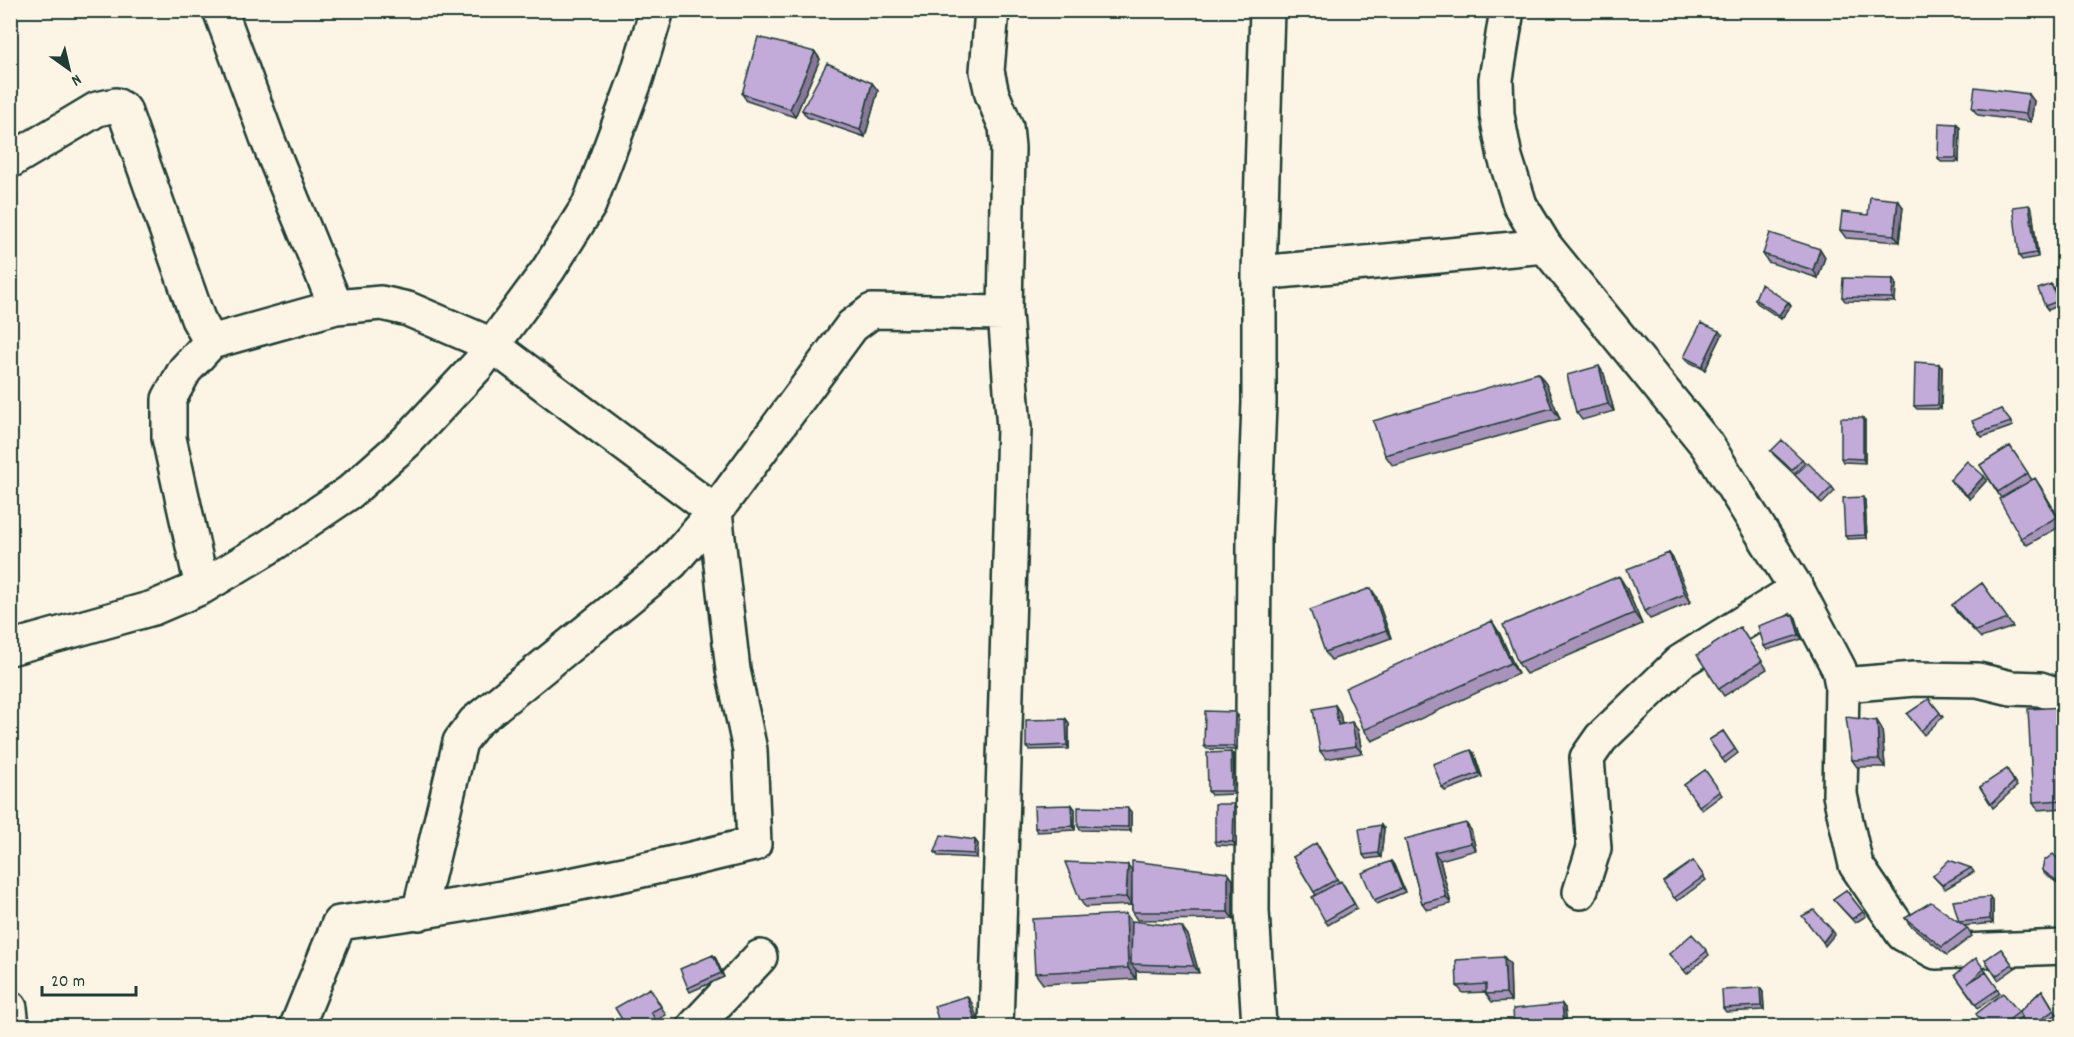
<svg xmlns="http://www.w3.org/2000/svg" width="2074" height="1037" font-family="Dekko,sans-serif">
	<rect width="100%" height="100%" fill="#fcf5e5"/>
	<filter id="ink" filterUnits="userSpaceOnUse"><feTurbulence type="fractalNoise" baseFrequency=".0167" numOctaves="2"/><feDisplacementMap in="SourceGraphic" scale="12" xChannelSelector="R" yChannelSelector="G"/><feConvolveMatrix kernelMatrix="1 2 1 2 8 2 1 2 1" color-interpolation-filters="sRGB"/></filter>
	<g filter="url(#ink)">
		<g fill="none" stroke-linecap="round" stroke-linejoin="round">
			<defs>
				<path id="minor" d="M220 10 269 143 336 307
					M992 10 987 71 992 94 1006 127 1008 148 1005 313 1014 428 996 1026
					M10 161 97 109 116 105 124 110 198 319 211 342
					M1545 246 1707 445 1797 589 1680 662 1601 738 1587 758 1594 848 1580 892
					M1259 273 1545 246 1520 205 1505 157 1497 115 1496 79 1507 10
					M202 587 169 438V399L185 370 211 342 336 307 381 303 408 309 492 345 715 512 733 670 750 750 754 844C617 878 479 905 339 923L297 1026
					M1797 589 1839 669 1842 685 1840 795 1856 865 1903 934 1936 952 2064 947
					M10 648 153 608 202 587 267 548 350 492 406 442 478 365 548 270 589 205 636 79 657 10
					M1842 685 1915 679 1978 680 2011 688 2040 689 2064 697
					M419 913 460 742 475 722 671 563 715 512 852 326 872 311 1005 313
					M10 1008 12 1026
					M695 1026 760 957
					M1259 1026 1252 911 1254 539 1259 403V273L1267 10"/>
			</defs>
			<use href="#minor" stroke="#1f3d34" stroke-width="38"/>
			<use href="#minor" stroke="#fcf5e5" stroke-width="33"/>
		</g>
		<path fill="#a893bb" stroke="#1f3d34" stroke-width="1.5" d="M815 52 820 59 795 117 747 101 742 94Z
			M872 83 878 91 865 137 807 117 802 110Z
			M2034 101 2031 122 1978 115 1972 108Z
			M1957 124 1960 128 1959 162H1941L1938 158Z
			M1903 207 1899 242 1846 238 1840 230 1868 215Z
			M2032 209 2038 257 2022 260 2019 256Z
			M1820 249 1825 257 1818 278 1768 262 1763 254Z
			M1893 279 1896 283 1895 302 1845 301 1842 297Z
			M2054 288 2060 305 2048 310 2045 306Z
			M1755 299 1788 302 1791 306 1781 319 1757 303Z
			M1722 335 1705 370 1687 361 1684 357Z
			M1942 368 1941 409H1917L1914 406Z
			M1538 373 1546 384 1560 419 1393 466 1385 455Z
			M1604 374 1614 411 1582 420 1576 412Z
			M2001 409 2013 426 1982 437 1979 433Z
			M1865 421V463L1843 462 1841 458Z
			M2010 446 2032 480 2040 486 2063 525 2027 545 2021 538 2001 498 1980 465Z
			M1771 451 1802 459 1805 463 1794 474 1774 455Z
			M1795 475 1832 487 1835 491 1822 504Z
			M1950 480H1987L1970 499 1953 484Z
			M1865 501 1867 538 1848 539 1845 536Z
			M1669 553 1674 560 1691 602 1650 619 1644 611Z
			M1982 583 2013 627 1981 638 1957 613 1952 605Z
			M1626 587 1642 624 1526 674 1518 663Z
			M1376 596 1391 638 1331 660 1325 652Z
			M1796 618 1802 639 1767 650 1764 646Z
			M1499 632 1518 674 1372 741 1364 730Z
			M1745 635 1767 669 1724 696 1719 689Z
			M1929 699 1943 717 1924 735 1907 714Z
			M1335 705 1340 713 1342 724 1358 730 1362 753 1326 759 1320 751Z
			M2064 707V808L2038 810 2033 802Z
			M1238 716 1237 750 1207 749 1204 746Z
			M1066 719 1069 723V749L1029 750 1026 747Z
			M1877 721 1882 729 1885 767H1857L1852 760Z
			M1723 731 1738 753 1725 763 1709 740Z
			M1231 752 1233 756 1235 794 1211 795 1208 791Z
			M1474 753 1482 777 1445 791 1442 787Z
			M2007 769 2017 786 1993 808 1980 787Z
			M1705 770 1722 795 1702 810 1684 785Z
			M1234 804 1236 808V846L1217 845 1215 841Z
			M1072 805 1075 809V830L1037 832 1035 828Z
			M1131 812V831L1080 830 1078 826Z
			M1384 829 1381 857 1366 859 1363 855Z
			M1471 830 1476 850 1440 860 1451 904 1427 910 1422 903 1405 839Z
			M975 840 978 844 977 858 938 856 935 852Z
			M1319 847 1339 882 1344 885 1357 908 1328 925 1325 921 1316 895 1293 857Z
			M1391 861 1394 865 1405 892 1377 904 1374 900Z
			M1693 861 1706 880 1677 901 1663 882Z
			M2064 865V880L2060 885 2045 874 2042 870Z
			M1971 868 1974 872 1945 889 1933 876Z
			M1132 870 1228 873 1233 880V919L1137 920 1132 912V892L1131 905 1085 907 1080 900Z
			M1846 890 1866 916 1855 923 1833 899Z
			M1993 901V923L1963 926 1967 928 1972 936 1947 955 1910 925 1905 918 1959 922Z
			M1132 923 1182 927 1188 935 1199 973 1137 971 1136 970V979L1043 984 1035 973Z
			M2001 949 2015 968 1998 980 1985 960Z
			M1707 951 1709 955 1687 974 1669 954Z
			M713 955 716 959 724 977 690 992 688 988Z
			M1504 957 1510 964 1511 1001 1492 1002 1486 994V992L1463 993 1457 986Z
			M1984 969 2000 993 1978 1008 1955 975Z
			M1760 988 1763 992 1764 1010 1726 1012 1723 1008Z
			M2042 990 2057 1014 2040 1026H2027L2021 1017 2009 1026H1985L2019 1012Z
			M655 996 666 1015 657 1020 660 1026H626Z
			M1565 1008 1567 1026H1514Z"/>
		<path fill="#887898" stroke="#1f3d34" stroke-width="1.5" d="M815 52 820 59 795 117 790 109Z
			M872 83 878 91 865 137 860 130Z
			M2029 94 2034 101 2031 122 2026 114Z
			M1957 124 1960 128 1959 162 1956 158Z
			M1898 200 1903 207 1899 242 1894 235Z
			M2029 205 2032 209 2038 257 2036 253Z
			M1820 249 1825 257 1818 278 1813 270Z
			M1893 279 1896 283 1895 302 1892 298Z
			M2051 284 2054 288 2060 305 2058 301Z
			M1788 302 1791 306 1781 319 1779 315Z
			M1719 331 1722 335 1705 370 1702 366Z
			M1939 364 1942 368 1941 409 1938 405Z
			M1599 366 1604 374 1614 411 1608 404Z
			M1538 373 1546 384 1560 419 1552 408Z
			M1863 418 1865 421V463L1863 459Z
			M1984 476 1987 480 1970 499 1967 495Z
			M2035 478 2040 486 2063 525 2057 517Z
			M1863 497 1865 501 1867 538 1865 535Z
			M1669 553 1674 560 1691 602 1685 594Z
			M1619 576 1626 587 1642 624 1634 613Z
			M1371 588 1376 596 1391 638 1386 630Z
			M1793 614 1796 618 1802 639 1799 635Z
			M1492 621 1499 632 1518 674 1511 663Z
			M1335 705 1340 713 1343 732 1338 725Z
			M1235 712 1238 716 1237 750 1234 746Z
			M1066 719 1069 723V749L1067 745Z
			M1877 721 1882 729 1885 767 1879 759Z
			M1352 722 1358 730 1362 753 1356 746Z
			M1471 750 1474 753 1482 777 1479 773Z
			M1231 752 1233 756 1235 794 1232 791Z
			M1234 804 1236 808V846L1233 842Z
			M1072 805 1075 809V830L1073 826Z
			M1128 808 1131 812V831L1128 827Z
			M1466 823 1471 830 1476 850 1471 843Z
			M1381 825 1384 829 1381 857 1378 853Z
			M975 840 978 844 977 858 974 854Z
			M1434 852 1440 860 1451 904 1446 897Z
			M1391 861 1394 865 1405 892 1402 888Z
			M1128 865 1133 872 1131 905 1126 897Z
			M1228 873 1233 880V919L1228 912Z
			M2064 873V880L2060 885 2057 881Z
			M1990 897 1993 901V923L1990 919Z
			M1126 914 1134 925 1131 964 1136 970V979L1128 968Z
			M1182 927 1188 935 1199 973 1194 966Z
			M1832 930 1835 934 1825 946 1823 942Z
			M713 955 716 959 724 977 721 973Z
			M1504 957 1510 964 1511 1001 1506 993Z
			M1760 988 1763 992 1764 1010 1761 1006Z
			M967 996 972 1003 980 1026H977Z
			M1562 1004 1565 1008 1567 1026 1564 1025Z"/>
		<path fill="#c3abd9" stroke="#1f3d34" stroke-width="1.5" d="M758 37 815 52 790 109 742 94Z
			M827 63 872 83 860 130 802 110Z
			M1975 87 2029 94 2026 114 1972 108Z
			M1939 123 1957 124 1956 158H1938Z
			M1870 197 1898 200 1894 235 1840 230 1842 212 1868 215Z
			M2029 205 2036 253 2019 256 2013 207Z
			M1770 233 1820 249 1813 270 1763 254Z
			M1843 278 1893 279 1892 298 1842 297Z
			M1761 284 1788 302 1779 315 1755 299Z
			M2051 284 2058 301 2045 306 2038 289Z
			M1701 323 1719 331 1702 366 1684 357Z
			M1915 362 1939 364 1938 405 1914 406Z
			M1599 366 1608 404 1576 412 1567 375Z
			M1538 373 1552 408 1385 455 1373 421Z
			M2001 409 2011 422 1979 433 1972 421Z
			M1841 418H1863V459L1841 458Z
			M1782 440 1802 459 1792 470 1771 451Z
			M2010 446 2028 473 1998 492 1980 465Z
			M1967 461 1984 476 1967 495 1950 480Z
			M1808 463 1832 487 1819 500 1795 475Z
			M2035 478 2057 517 2021 538 1999 499Z
			M1863 497 1865 535 1845 536 1843 498Z
			M1669 553 1685 594 1644 611 1627 569Z
			M1619 576 1634 613 1518 663 1503 625Z
			M1982 583 2008 619 1975 631 1952 605Z
			M1371 588 1386 630 1325 652 1310 610Z
			M1793 614 1799 635 1764 646 1758 626Z
			M1492 621 1511 663 1364 730 1345 688Z
			M1740 627 1762 661 1719 689 1697 655Z
			M1929 699 1940 713 1921 731 1907 714Z
			M1335 705 1338 725 1352 722 1356 746 1320 751 1313 709Z
			M2064 707V800L2033 802 2028 709Z
			M1205 711 1235 712 1234 746H1204Z
			M1846 717 1877 721 1879 759 1852 760Z
			M1066 719 1067 745 1026 747V720Z
			M1723 731 1735 749 1722 759 1709 740Z
			M1471 750 1479 773 1442 787 1433 764Z
			M1231 752 1232 791H1208L1207 753Z
			M2007 769 2014 782 1991 804 1980 787Z
			M1705 770 1720 791 1699 806 1684 785Z
			M1215 804H1234L1233 842 1215 841Z
			M1072 805 1073 826 1035 828 1034 806Z
			M1078 807 1128 808V827L1078 826Z
			M1466 823 1471 843 1434 852 1446 897 1422 903 1405 839Z
			M1381 825 1378 853 1363 855 1359 829Z
			M941 835 975 840 974 854 935 852Z
			M1316 843 1337 879 1314 892 1293 857Z
			M2053 854 2064 865V873L2057 881 2042 870 2044 861Z
			M1949 860 1971 868 1942 885 1933 876Z
			M1132 861 1228 873V912H1132Z
			M1391 861 1402 888 1374 900 1362 873Z
			M1693 861 1704 876 1674 898 1663 882Z
			M1065 862 1128 865 1126 897 1080 900Z
			M1341 881 1354 904 1325 921 1312 897Z
			M1846 890 1863 912 1852 919 1833 899Z
			M1990 897V919L1959 922 1953 901Z
			M1931 902 1967 928 1942 947 1905 918Z
			M1814 910 1832 930 1823 942 1802 916Z
			M1126 914 1128 968 1035 973 1032 919Z
			M1132 921 1182 927 1194 966 1131 964Z
			M1692 934 1707 951 1684 970 1669 954Z
			M2001 949 2012 964 1996 976 1985 960Z
			M713 955 721 973 688 988 680 969Z
			M1504 957 1506 993 1486 994V984L1457 986 1456 960Z
			M1976 958 1984 969 1968 983 1986 972 1998 989 1976 1004 1955 975Z
			M650 988 661 1007 651 1012 659 1026H626L615 1008Z
			M1760 988 1761 1006 1723 1008 1722 990Z
			M2042 990 2054 1010 2032 1026H2027L2019 1012Z
			M2003 993 2019 1012 2001 1026H1985L1976 1014Z
			M967 996 977 1026H940L934 1006Z
			M1562 1004 1564 1025 1543 1026H1514L1513 1009Z
			M1433 1023 1432 1026H1383Z"/>
	</g>
	<rect width="2074" height="1037" fill="none" stroke="#fcf5e5" stroke-width="36"/>
	<rect x="18" y="18" width="2038" height="1001" fill="none" stroke="#1f3d34" stroke-width="2" filter="url(#ink)"/>
	<g transform="translate(69 69) rotate(146)" stroke="#fcf5e5" stroke-width="4.5" paint-order="stroke">
	<path d="M0-4.5L10 22L0 15L-10 22Z" fill="#1f3d34"/>
	<text y="-9" font-size="16" font-weight="bold" text-anchor="middle" fill="#1f3d34">N</text>
	</g>
	<path d="M42 986v9h94v-9" fill="none" stroke="#1f3d34" stroke-width="3"/>
	<text x="51" y="986" font-size="18" fill="#1f3d34" stroke="#fcf5e5" stroke-width="4.5" paint-order="stroke">20 m</text>
</svg>
